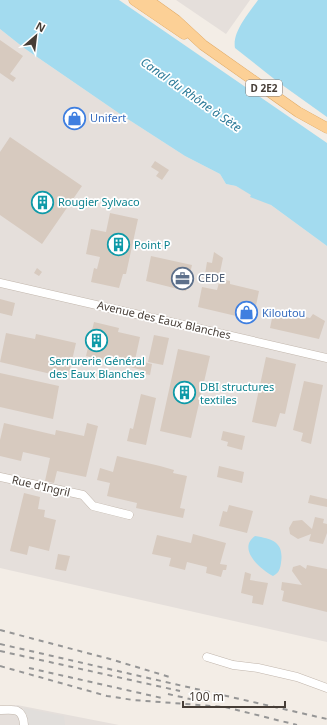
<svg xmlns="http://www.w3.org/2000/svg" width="327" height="725" font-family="'Noto Sans',sans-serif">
	<rect width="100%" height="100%" fill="#f3ede6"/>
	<path fill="#e5dfdb" d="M176 0H250L226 34Z
		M0 29 24 48 123 116 185 156 220 174 226 184 236 186 271 205 327 246V642L0 568Z
		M17 705 119 725H0V707Z"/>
	<path fill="#e1dedb" d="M24 708 64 716 65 725H25Z"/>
	<path fill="#a3dbef" d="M0 0H119L327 143V246L271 205 250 197 251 195 236 186 226 184 220 174 185 156 123 116 24 48 0 29Z
		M258 0H327V117L278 82 235 48C232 32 249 13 258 0Z
		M255 536C274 539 284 543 281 563 280 569 279 573 273 576 260 569 237 549 255 536Z"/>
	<path fill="#d7cabf" d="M0 40 23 56 10 74 16 78 13 82 0 73Z
		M10 137 82 186 42 244 0 215V152Z
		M155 161 169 170 162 180 156 176 159 172 151 167Z
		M110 213 138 219 126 274H123L119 288 91 282 94 268 97 269 100 257 86 254 91 229 106 232Z
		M214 252 223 258 219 277 205 274 207 262 212 263Z
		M151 256 192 265 186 291 146 281Z
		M37 268 42 272 39 276 34 273Z
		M220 279 230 281V284L259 291 253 320 198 307 202 287 217 290Z
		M0 299 15 303 12 316 0 313Z
		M274 309 310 318 313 314 325 321 319 339 270 328Z
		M94 322 119 328 118 332 140 337 135 360 152 364 150 375 141 373 142 370 86 356Z
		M6 333 35 339 36 334 76 343 68 378 0 362Z
		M154 335 169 338 163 365 148 362Z
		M178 349 210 356 191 438 160 431Z
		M266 357 296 364 285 414 280 413 276 427 252 422Z
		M0 373 59 386 53 419 0 407Z
		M304 381 323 385 311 444 301 441 303 433 293 430Z
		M141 394 156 398 146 445 127 441 130 428 133 429Z
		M4 423 55 435 56 430 84 436 87 423 98 426 86 477 57 471 54 483 45 481 50 458 23 452 21 461 0 456V440Z
		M223 431 245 436 242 450 227 446 228 442 221 440Z
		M117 456 160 466 174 470 173 473 187 476 180 508 185 509 183 518 136 508 137 503 107 496 110 483 97 480 100 468 113 472Z
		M219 466 244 472 242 483 217 477Z
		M24 493 40 497 38 509 45 510 44 517 56 520 49 551 29 546 27 555 10 551Z
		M310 495 327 499V507L308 503Z
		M229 505 253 511 247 533 219 526 223 511 227 512Z
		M315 517 324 519 323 523 327 524V533L323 544 309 541 311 534 298 539 290 534 289 528 293 521 302 520 312 529Z
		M193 534 226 543 220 564 227 565 226 570H223L221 577 206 573 207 567 187 562 185 570 169 566 171 558 152 554 157 535 191 543Z
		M58 554 70 556 66 571 55 569Z
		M300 565 306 569 307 565 327 569V612L282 601 284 591 281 590 282 582 302 585 292 571 293 567Z
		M245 572 251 574 250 580 268 583 263 605 252 603 253 596 241 593Z"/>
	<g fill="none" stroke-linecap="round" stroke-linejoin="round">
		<defs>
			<path id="minor" d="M0 283 327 358
				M0 477 83 495 93 506 129 515
				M207 657 233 665 258 668 297 677 327 688
				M0 710C14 709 23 708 24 725"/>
			<path id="major" d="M134 0 184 34
				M148 0 176 20 203 45 298 112 327 128"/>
		</defs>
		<use href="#minor" stroke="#c1b6ac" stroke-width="9"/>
		<use href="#major" stroke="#e1aa66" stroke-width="11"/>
		<use href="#minor" stroke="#fff" stroke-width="8"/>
		<use href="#major" stroke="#fcd096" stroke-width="10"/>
		<path stroke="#969696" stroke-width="2" stroke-dasharray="5 5" stroke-linecap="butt" d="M0 630 110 659 173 678
			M0 644 327 719
			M0 651 180 691
			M0 666 107 696 133 700 225 707 297 725
			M29 668 162 698
			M168 694 199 701"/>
	</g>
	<defs>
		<symbol id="shop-ring" viewBox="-11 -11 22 22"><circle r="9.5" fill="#fff" stroke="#3f7fe0" stroke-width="1.5"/><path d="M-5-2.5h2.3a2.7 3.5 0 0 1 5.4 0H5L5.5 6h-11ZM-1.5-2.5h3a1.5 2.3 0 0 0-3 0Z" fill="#3f7fe0"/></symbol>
		<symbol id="building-ring" viewBox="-11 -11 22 22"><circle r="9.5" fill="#fff" stroke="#0f9aa8" stroke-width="1.5"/><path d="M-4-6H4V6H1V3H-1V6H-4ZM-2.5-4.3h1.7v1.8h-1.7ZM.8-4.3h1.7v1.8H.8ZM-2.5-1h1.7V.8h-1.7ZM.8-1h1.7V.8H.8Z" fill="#0f9aa8"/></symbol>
		<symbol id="office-ring" viewBox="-11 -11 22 22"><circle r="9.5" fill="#fff" stroke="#5c6f8a" stroke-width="1.5"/><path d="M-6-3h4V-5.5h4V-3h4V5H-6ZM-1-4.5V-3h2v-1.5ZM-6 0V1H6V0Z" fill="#5c6f8a"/></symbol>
	</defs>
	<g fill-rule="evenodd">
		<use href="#shop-ring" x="62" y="106" width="25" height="25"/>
		<use href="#building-ring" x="30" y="190" width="25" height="25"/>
		<use href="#building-ring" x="106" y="232" width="25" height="25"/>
		<use href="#office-ring" x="170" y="266" width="25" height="25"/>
		<use href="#shop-ring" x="234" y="300" width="25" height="25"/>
		<use href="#building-ring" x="84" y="328" width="25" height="25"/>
		<use href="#building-ring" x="172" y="380" width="25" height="25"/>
	</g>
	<g text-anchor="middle" stroke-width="3.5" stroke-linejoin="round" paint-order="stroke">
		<rect fill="#fff" stroke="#7e7772" stroke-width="1" x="246" y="80" width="36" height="16" rx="3"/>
		<g font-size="10" font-weight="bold" fill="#463d36">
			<text x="264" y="92">D 2E2</text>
		</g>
		<g font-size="11" fill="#366cbe" stroke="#fff" text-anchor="start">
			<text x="90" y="122">Unifert</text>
			<text x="262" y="317">Kiloutou</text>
		</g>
		<g font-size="11" fill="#0d838f" stroke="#fff" text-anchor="start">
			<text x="58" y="206">Rougier Sylvaco</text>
			<text x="134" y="249">Point P</text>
			<text x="97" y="365" text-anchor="middle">Serrurerie Général<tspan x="97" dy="13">des Eaux Blanches</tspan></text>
			<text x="200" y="391">DBI structures<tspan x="200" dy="13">textiles</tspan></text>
		</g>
		<g font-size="11" fill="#4e5e75" stroke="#fff" text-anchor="start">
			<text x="198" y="282">CEDE</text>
		</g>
		<g font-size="11" fill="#463d36" stroke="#fff">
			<text transform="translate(164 320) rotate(13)" y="4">Avenue des Eaux Blanches</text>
			<text transform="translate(41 486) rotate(13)" y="4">Rue d'Ingril</text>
		</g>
		<g font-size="12" font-style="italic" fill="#2c7a98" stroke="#fff">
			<text transform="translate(191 95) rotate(35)" y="4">Canal du Rhône à Sète</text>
		</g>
	</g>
	<g transform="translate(36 36) rotate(28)" stroke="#ffffff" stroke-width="3" paint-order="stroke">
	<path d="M0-3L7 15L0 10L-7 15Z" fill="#463d36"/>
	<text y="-6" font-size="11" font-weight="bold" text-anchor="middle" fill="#463d36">N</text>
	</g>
	<path d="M183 701v6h102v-6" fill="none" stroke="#463d36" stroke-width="2"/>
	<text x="189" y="701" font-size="12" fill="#463d36" stroke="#ffffff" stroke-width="3" paint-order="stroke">100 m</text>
</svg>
